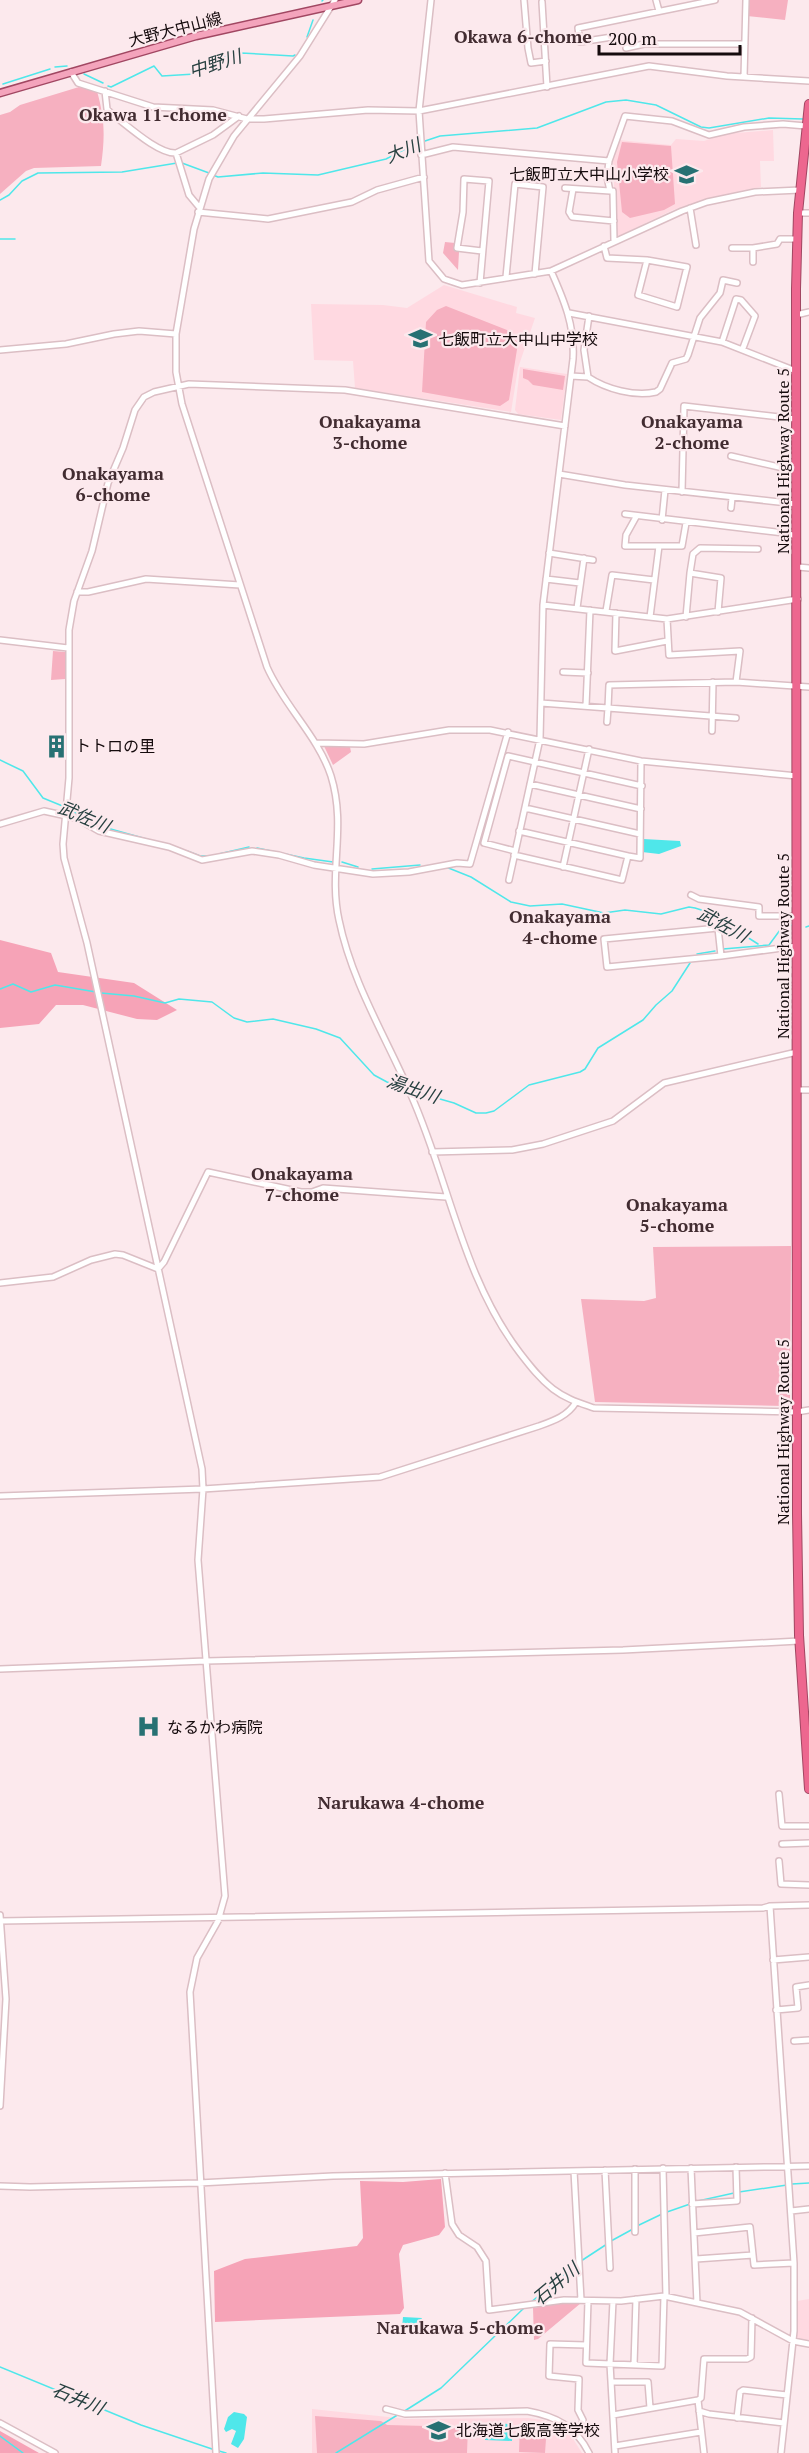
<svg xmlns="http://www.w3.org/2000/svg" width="809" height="2453" font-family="'PT Serif','Noto Sans JP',serif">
	<rect width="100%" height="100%" fill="#fce9ed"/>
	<path fill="#ffd9e1" d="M773 130 774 161H760L761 187 713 197 673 210 619 236 616 233 613 161 618 140 671 145 676 139 704 141 724 134Z
		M444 285 517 307 516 313 535 318 518 368 511 412 355 388 353 361 314 360 311 304 383 305 407 308Z
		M520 367 567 374 561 420 518 414 515 410Z
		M809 2299V2342L797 2341V2301Z
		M312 2409 407 2419 528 2418 543 2420 558 2425 570 2434 582 2453H312Z"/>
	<path fill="#f6b0c0" d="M747 0H788L785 20 747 16Z
		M79 87 97 91C105 120 105 137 101 166L34 168 26 171 0 194V115L10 112 20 105Z
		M622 142 671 146 675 204 664 210 630 218 622 212 617 162Z
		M445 242 455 243V251L459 252 458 270 443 253Z
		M446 306 507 330 518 343 509 400 500 406 422 392 426 322 437 310Z
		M523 369 565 376 563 390 533 385 528 380 523 378Z
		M53 651 65 652V679L51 680Z
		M324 746 350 747 351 752 333 765Z
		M791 1246 790 1402 784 1406 595 1402 581 1299 644 1301 656 1298 653 1247Z
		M563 2302 581 2303 538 2339 534 2340 533 2308Z
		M315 2416 381 2421 387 2425 468 2427 467 2453H317Z
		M520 2424 547 2425 545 2453 519 2452Z"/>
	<path fill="#f6a3b7" d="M0 940 51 953 58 972 134 983 177 1010 157 1020 137 1019 83 1005H56L39 1024 0 1028Z
		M441 2179 445 2227 439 2235 403 2245 399 2254 404 2308 400 2314 215 2322 214 2271 245 2259 357 2246 363 2238 360 2181 403 2182Z
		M0 2431 39 2453H0Z"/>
	<path fill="#4fe7ea" d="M643 839 680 841 681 846 659 854 642 852Z
		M403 2317 422 2318 421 2330 402 2328Z
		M234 2412 244 2414 247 2417 244 2439 238 2448 231 2444 236 2431 232 2429 226 2432 224 2429 228 2417Z
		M486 2423 513 2424 512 2441 485 2440Z"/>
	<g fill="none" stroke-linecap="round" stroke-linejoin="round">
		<path stroke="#4fe7ea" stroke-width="1.5" d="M322 1 323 0
			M307 37 313 20
			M55 67 67 66
			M84 74 103 83
			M3 84 50 69
			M108 86 111 87 154 66 162 76 195 74 224 57 241 53 293 56 295 55
			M182 163 209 173
			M213 175 218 177 263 173 318 175 386 159 413 145 440 136 537 128 606 102 626 100 656 105 701 127 709 128 769 118 803 119
			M0 200 9 195 22 181 38 173 122 172 177 163
			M0 239H15
			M0 760 23 771 43 798 65 807
			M69 809 100 826 182 849
			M257 848 304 858 333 862
			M187 851 200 856H209
			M219 854 249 847
			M342 862 358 867
			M446 867 471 877 511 902 530 906 562 904 604 913 625 910 661 914 689 907 695 908 708 912 758 944
			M372 869 420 865
			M806 927 809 926
			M723 949 769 945 783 926 791 925
			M697 954 715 951
			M0 989 13 984 31 992 55 985 96 992
			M101 993 134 996 165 1003 179 999 212 1002 234 1018 247 1022 273 1019 316 1029 340 1038 374 1075 387 1082 405 1088
			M412 1091 454 1103 476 1113H486L494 1111 529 1085 580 1072 585 1069 598 1048 643 1020 656 1005 672 991 690 963
			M792 2184 809 2183
			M739 2192 787 2185
			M698 2201 734 2193
			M667 2212 690 2204
			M637 2226 662 2214
			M611 2241 633 2229
			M581 2261 607 2244
			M530 2303 577 2264
			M0 2367 141 2425 215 2450
			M403 2412 441 2388 524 2308
			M0 2436 23 2453
			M219 2451 226 2453
			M336 2453 399 2414"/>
		<defs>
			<path id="minor" d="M335 0 300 56 234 136 209 179 194 229 176 334V372L182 404 267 667C284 706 318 736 331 776 347 828 328 870 339 920 352 983 386 1037 411 1095 449 1180 462 1277 520 1353 530 1366 540 1379 553 1389 566 1399 580 1403 594 1408L797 1412 809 1410
				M431 0 419 111 429 261 444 279 462 285 551 271 682 211 707 202 755 192 800 190
				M524 0 528 48 531 63 546 61
				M656 0 659 11
				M542 2 547 87
				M612 37 580 42 578 28 715 0
				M626 48 644 44H745
				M71 72 78 83 153 107 213 110 247 119H264L368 110 419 111 649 66 727 76 809 81
				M744 77 746 0
				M105 91 107 109 112 114C127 125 158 154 176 153L213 135 239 116
				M176 153 189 195 199 207
				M421 155 453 147 609 161 607 177 610 191H613L614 241
				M609 161 625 116 672 121 709 135 744 127 783 124 806 126
				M565 188 610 191
				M573 189 569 212 572 217 614 221
				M690 208 696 245
				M198 212 268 219 352 202 377 190 424 177
				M798 213H809
				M604 246 607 258 647 260 687 267 677 307 638 295 647 260
				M732 248H753L777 244 780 239H797
				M753 248V262
				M506 277 515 184 543 187 535 274
				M480 283 489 181 464 179 463 212 457 248 482 251
				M569 313 722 342 796 371
				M796 315 809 312
				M589 316 584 350 588 377C606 389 635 397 656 392L660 389 672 363 686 359 688 355 700 318 720 293 723 280 737 283
				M722 342 736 299 741 300 755 316 743 348
				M0 350 66 344 114 334 139 331 176 334
				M571 376 588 377
				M731 456 792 470
				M559 474 625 485 797 504
				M682 492 684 406 797 419
				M731 508 732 498
				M625 514 784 533 797 536
				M636 517 626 535 625 546H682L686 523
				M662 520 665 490
				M549 553 593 560
				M798 567 809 568
				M690 573 693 554 700 548 758 549
				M546 579 580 583
				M77 592H88L146 579 240 585
				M543 605 667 619 798 599
				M577 608 584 558
				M606 611 612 575 654 580
				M616 613 615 651 667 641
				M650 617 659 546
				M686 617 690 573 721 578 718 612
				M667 619 669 655 740 651 736 682
				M0 640 68 648
				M563 672 588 673
				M541 703 608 708 609 685 736 682 809 687
				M586 706 590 610
				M607 722 608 708 736 718
				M712 731 713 682
				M316 743 364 744 449 730H490L641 761 797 776
				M530 784 641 809
				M525 808 640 834
				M0 824 44 811 76 818 99 831 169 847 202 860 252 851 279 855 314 865 373 874 409 872 457 863 470 864 508 732
				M519 831 628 856
				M515 851 484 843 508 756 642 786
				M514 855 622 880 628 856 640 858 641 761
				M563 867 589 749
				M509 880 540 739 543 605 573 359C575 326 564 300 551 271
				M691 895 699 899 759 907V916H797
				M721 956 718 928 604 939 607 967 721 956 797 946
				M797 1090H809
				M432 1152 512 1150 543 1144 613 1121 664 1083 797 1052
				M0 1283 53 1277 91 1260 115 1254 123 1255 158 1269 164 1262 208 1172 301 1192H312L323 1188 446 1197
				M0 1496 203 1489 380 1477 539 1426C553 1421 568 1416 576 1402
				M0 1669 206 1661 623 1650 799 1641
				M779 1794 782 1826H809
				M782 1844 809 1843
				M779 1861 781 1884 809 1885
				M770 1906 794 2263V2331L781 2453
				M0 1915 6 1999 0 2106
				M0 1921 763 1908 770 1906 809 1905
				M773 1960 809 1957
				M776 2010 798 2008 796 1987 809 1985
				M794 2041 809 2040
				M663 2168 666 2296
				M691 2168 697 2303
				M635 2169V2232
				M605 2170 610 2268
				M574 2171 581 2300
				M445 2173 452 2224 459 2235 477 2247 486 2261 489 2310 564 2300 621 2301 664 2296 740 2312 793 2341 809 2344
				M0 2186 30 2187 199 2183 333 2176 809 2166
				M692 2204 737 2201 736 2167
				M791 2211 809 2209
				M694 2233 750 2227 753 2255
				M696 2259 753 2255 754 2265 794 2263
				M588 2301 586 2363 662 2366 664 2296
				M613 2301 610 2364 615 2453
				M634 2365 636 2299
				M611 2382H648L650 2408
				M386 2409 405 2414 527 2411C556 2416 576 2427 589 2453
				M699 2411 709 2414 784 2423
				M613 2415 698 2400
				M737 2418 740 2392 743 2390 787 2395
				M0 2423 55 2453
				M578 2435 583 2420 578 2410 579 2379 549 2376 550 2344 586 2345
				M615 2446 701 2432
				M216 2453 190 1992 197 1958 218 1921 225 1896 198 1560 203 1489 202 1469 87 943 64 858 63 844 69 778V630L74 601 92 551 108 483 123 448 135 410 144 397 154 392 189 384 345 390 565 426
				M704 2453 698 2400 701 2398 704 2359H747L751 2357 752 2318"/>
			<path id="major" d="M0 93 196 36 358 0"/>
			<path id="highway" d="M809 104 798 213 796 289 797 1514 799 1635 809 1789"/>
		</defs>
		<use href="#minor" stroke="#dbbec4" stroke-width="8"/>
		<use href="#major" stroke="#a14762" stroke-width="9"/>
		<use href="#highway" stroke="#a14762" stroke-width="10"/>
		<use href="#minor" stroke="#fff" stroke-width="5"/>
		<use href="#major" stroke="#f4a4bc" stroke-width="6"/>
		<use href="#highway" stroke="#ed678f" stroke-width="8"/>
	</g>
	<defs>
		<symbol id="school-bare" viewBox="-9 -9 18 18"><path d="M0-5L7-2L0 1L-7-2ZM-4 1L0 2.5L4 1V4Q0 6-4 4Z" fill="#277173" stroke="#fce9ed" stroke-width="2.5" paint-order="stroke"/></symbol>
		<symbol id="building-bare" viewBox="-9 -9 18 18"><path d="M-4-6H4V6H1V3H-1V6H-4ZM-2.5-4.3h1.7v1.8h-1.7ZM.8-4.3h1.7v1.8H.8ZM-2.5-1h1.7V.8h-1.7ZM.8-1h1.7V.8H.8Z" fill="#277173" stroke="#fce9ed" stroke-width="2.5" paint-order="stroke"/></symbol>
		<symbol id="hospital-bare" viewBox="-9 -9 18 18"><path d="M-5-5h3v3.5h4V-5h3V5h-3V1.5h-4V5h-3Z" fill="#277173" stroke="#fce9ed" stroke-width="2.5" paint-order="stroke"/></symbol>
	</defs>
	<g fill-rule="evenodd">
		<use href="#school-bare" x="670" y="158" width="33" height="33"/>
		<use href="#school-bare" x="404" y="322" width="33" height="33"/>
		<use href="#building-bare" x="40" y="730" width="33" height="33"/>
		<use href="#hospital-bare" x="132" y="1710" width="33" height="33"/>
		<use href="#school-bare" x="422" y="2414" width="33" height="33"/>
	</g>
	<g text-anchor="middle" stroke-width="4.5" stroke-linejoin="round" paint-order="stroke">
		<g font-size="16" fill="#150b0d" stroke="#fce9ed">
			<text transform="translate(175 29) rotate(-14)" y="6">大野大中山線</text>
			<text transform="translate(783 461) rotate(-90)" y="6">National Highway Route 5</text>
			<text transform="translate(783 946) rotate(-90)" y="6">National Highway Route 5</text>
			<text transform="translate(783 1432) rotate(-90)" y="6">National Highway Route 5</text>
		</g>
		<g font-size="16" fill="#150b0d" stroke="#fce9ed" text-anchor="start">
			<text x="669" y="180" text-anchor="end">七飯町立大中山小学校</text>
			<text x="438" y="345">七飯町立大中山中学校</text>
			<text x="75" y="752">トトロの里</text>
			<text x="167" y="1733">なるかわ病院</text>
			<text x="456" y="2436">北海道七飯高等学校</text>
		</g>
		<g font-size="18" font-weight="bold" fill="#422c31" stroke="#fce9ed">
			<text x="523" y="43">Okawa 6-chome</text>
			<text x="153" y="121">Okawa 11-chome</text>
			<text x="370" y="428">Onakayama<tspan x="370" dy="21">3-chome</tspan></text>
			<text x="692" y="428">Onakayama<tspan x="692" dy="21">2-chome</tspan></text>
			<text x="113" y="480">Onakayama<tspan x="113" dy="21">6-chome</tspan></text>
			<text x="560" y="923">Onakayama<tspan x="560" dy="21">4-chome</tspan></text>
			<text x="302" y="1180">Onakayama<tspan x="302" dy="21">7-chome</tspan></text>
			<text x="677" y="1211">Onakayama<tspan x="677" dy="21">5-chome</tspan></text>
			<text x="401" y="1809">Narukawa 4-chome</text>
			<text x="460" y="2334">Narukawa 5-chome</text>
		</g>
		<g font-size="18" font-style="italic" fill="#284141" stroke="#fce9ed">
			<text transform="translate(215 64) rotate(-18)" y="6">中野川</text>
			<text transform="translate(403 151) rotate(-22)" y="6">大川</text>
			<text transform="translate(84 817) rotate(23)" y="6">武佐川</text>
			<text transform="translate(723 925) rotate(28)" y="6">武佐川</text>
			<text transform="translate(413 1089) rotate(19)" y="6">湯出川</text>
			<text transform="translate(556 2284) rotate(-40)" y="6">石井川</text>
			<text transform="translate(78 2399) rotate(22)" y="6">石井川</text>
		</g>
	</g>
	<path d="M599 45v9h141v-9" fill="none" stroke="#150b0d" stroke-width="3"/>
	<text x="608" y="45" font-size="18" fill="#150b0d" stroke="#fce9ed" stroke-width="4.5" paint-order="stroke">200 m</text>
</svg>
